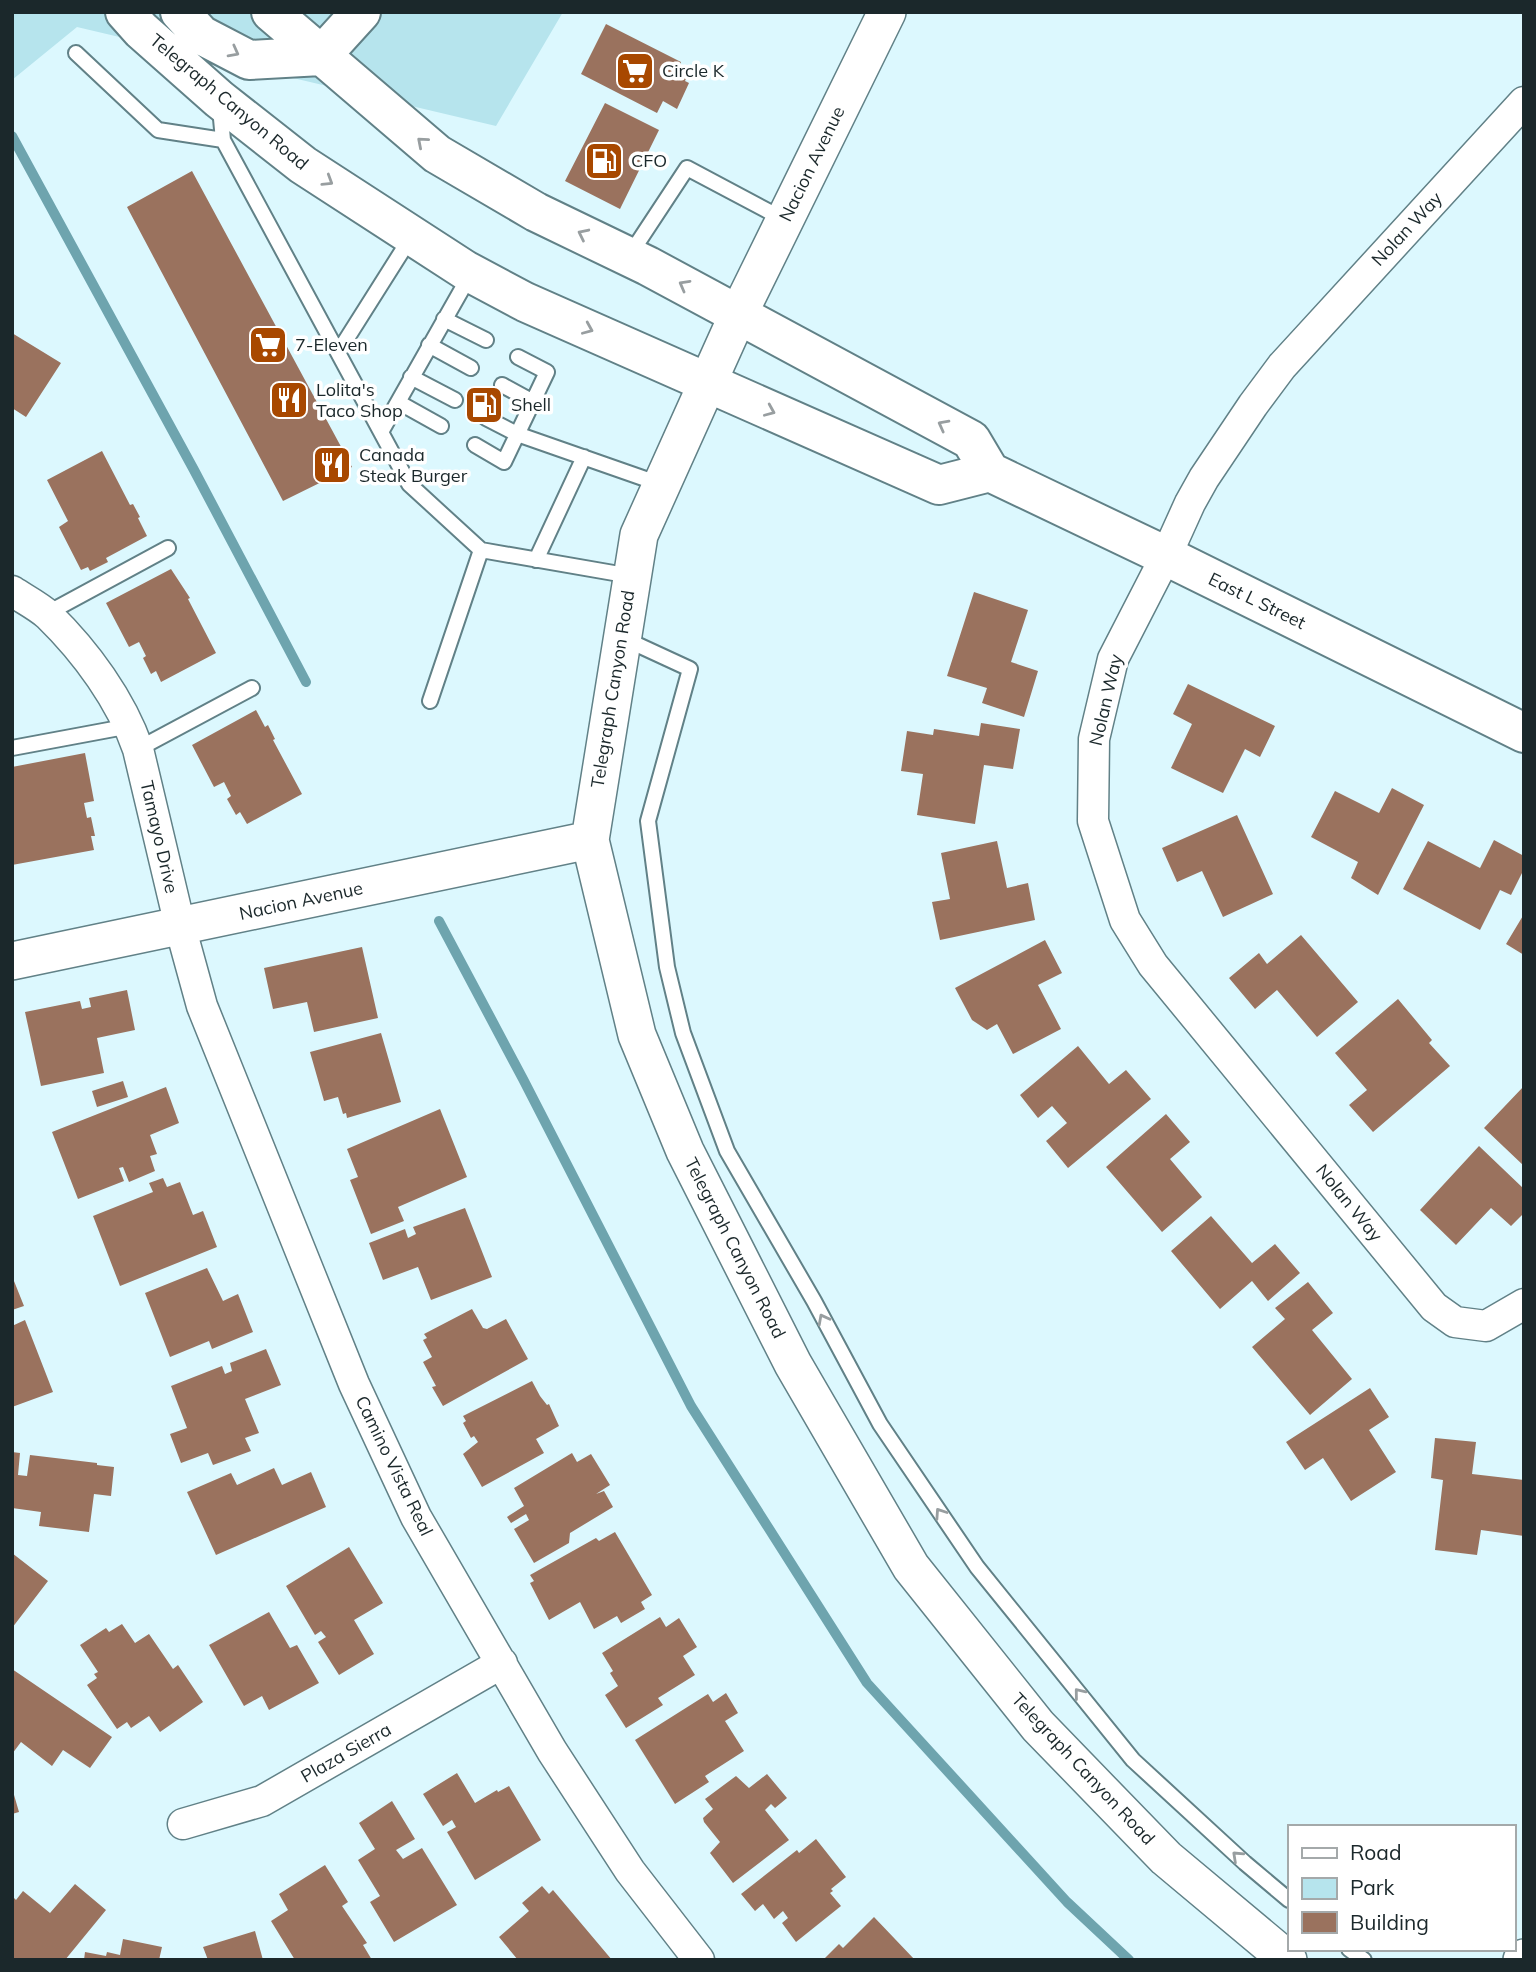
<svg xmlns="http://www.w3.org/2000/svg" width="1536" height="1972" font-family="Mulish,sans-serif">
	<rect width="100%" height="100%" fill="#dcf8fe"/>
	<path fill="#b6e4ed" d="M12 12H563L496 126 77 27 12 80Z"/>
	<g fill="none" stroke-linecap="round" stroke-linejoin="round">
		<path stroke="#6ea4ae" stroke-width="10" d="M12 136 194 470 306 682
			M439 921 523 1079 691 1406 867 1683 1067 1902 1129 1960"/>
	</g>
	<path fill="#9a725e" d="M606 24 681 62 679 67 689 72 685 81 689 83 677 109 663 101 657 113 581 74Z
		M605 103 659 130 620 209 565 181Z
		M192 171 352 467 283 501 127 207Z
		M12 333 61 363 26 417 12 408Z
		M102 451 130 505 133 504 140 517 138 518 147 536 106 558 108 562 90 571 88 567 81 570 59 527 68 521 47 480Z
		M171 569 190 598 188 599 216 653 161 682 156 671 151 674 143 658 146 656 139 642 129 647 106 603Z
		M974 592 1028 610 1011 662 1038 671 1024 717 982 703 987 688 947 676Z
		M1188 684 1275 726 1260 757 1245 749 1223 793 1171 768 1192 724 1173 714Z
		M256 710 265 727 268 725 275 739 273 740 302 794 247 824 240 812 236 815 227 799 231 796 224 782 214 787 192 745Z
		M981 723 1020 729 1013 769 984 765 975 824 917 815 923 774 901 771 907 731 933 735 934 729 979 736Z
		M85 753 94 801 84 803 87 818 91 817 95 836H91L94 850 12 865V767Z
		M1392 788 1424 805 1378 895 1351 878 1358 862 1311 837 1335 791 1379 813Z
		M1237 815 1273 894 1223 917 1202 871 1177 882 1162 848Z
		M1494 840 1524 856V869L1511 895 1500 890 1480 930 1403 889 1428 841 1480 868Z
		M997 841 1007 888 1028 883 1035 920 940 940 932 902 950 899 941 853Z
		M1524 914V955L1506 944Z
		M1301 935 1358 1002 1317 1037 1277 990 1255 1009 1229 978 1259 953 1267 964Z
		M1045 940 1062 973 1038 985 1061 1029 1013 1054 997 1024 987 1030 972 1020 955 988Z
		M362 947 378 1018 314 1032 307 1002 273 1009 264 968Z
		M127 990 135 1030 97 1038 104 1073 41 1086 25 1012 80 1001 82 1009 91 1007 89 998Z
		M1398 999 1432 1040 1429 1043 1450 1066 1373 1132 1349 1105 1367 1090 1335 1053Z
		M381 1033 401 1102 347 1118 346 1113 343 1114 338 1097 324 1101 310 1052Z
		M1078 1046 1109 1084 1126 1070 1151 1099 1068 1168 1046 1141 1067 1123 1052 1106 1038 1118 1020 1095Z
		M123 1081 128 1097 97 1107 92 1091Z
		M1524 1086V1166L1484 1128Z
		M166 1087 179 1123 150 1135 157 1154 150 1156 155 1171 129 1182 123 1167 119 1168 124 1181 78 1199 52 1132Z
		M440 1109 467 1177 398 1207 404 1221 371 1234 350 1180 358 1177 347 1149Z
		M1166 1114 1190 1142 1170 1159 1202 1197 1162 1232 1106 1167Z
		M1479 1146 1524 1189V1213L1511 1226 1491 1208 1456 1245 1420 1210Z
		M163 1178 167 1187 180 1182 193 1215 203 1211 217 1247 120 1286 93 1216 153 1192 149 1183Z
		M465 1208 492 1277 431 1300 418 1267 383 1280 369 1243 405 1229 408 1238 416 1234 413 1227Z
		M1211 1216 1252 1263 1275 1244 1300 1273 1268 1301 1252 1281 1220 1309 1171 1251Z
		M207 1268 223 1301 238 1294 253 1332 212 1349 209 1341 170 1357 145 1293Z
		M12 1276 24 1306 12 1310Z
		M1308 1282 1333 1313 1312 1330 1352 1379 1310 1415 1252 1347 1285 1319 1275 1308Z
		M472 1309 483 1328 487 1329 506 1319 528 1359 443 1406 432 1387 436 1386 423 1362 432 1357 423 1340 427 1338 424 1334Z
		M25 1320 53 1392 12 1407V1326Z
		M266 1349 281 1385 245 1399 259 1433 245 1438 251 1451 213 1465 208 1453 181 1463 170 1434 187 1428 171 1386 222 1366 225 1374 232 1371 230 1363Z
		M532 1381 540 1396 547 1405 549 1404 559 1426 536 1439 544 1453 482 1487 463 1454 478 1442 474 1436 471 1438 463 1423 466 1421 463 1416Z
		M1370 1388 1389 1417 1369 1430 1396 1472 1351 1501 1323 1458 1305 1470 1286 1442Z
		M1435 1438 1476 1442 1472 1474 1524 1480V1536L1481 1530 1477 1555 1435 1550 1443 1480 1431 1478Z
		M12 1452 20 1453 18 1475 27 1476 30 1455 97 1463V1465L114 1467 111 1496 94 1494 89 1532 39 1526 41 1512 12 1508Z
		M572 1453 577 1462 591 1454 610 1485 596 1494 604 1491 613 1507 570 1533 569 1543 534 1563 514 1529 529 1520 526 1514 511 1523 507 1517 524 1506 514 1488Z
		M274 1468 282 1485 311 1472 326 1507 216 1555 187 1492 231 1473 237 1485Z
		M615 1532 652 1595 641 1602 645 1609 621 1623 617 1616 594 1629 580 1602 549 1620 530 1583 534 1581 530 1575 596 1538 599 1541Z
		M349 1547 383 1603 354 1620 374 1654 339 1675 318 1642 326 1637 321 1631 315 1635 286 1586Z
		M12 1553 48 1581 12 1628Z
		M269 1612 290 1648 297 1645 319 1683 269 1710 262 1696 244 1706 209 1645Z
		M660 1617 666 1627 679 1618 697 1647 683 1656 695 1675 658 1698 663 1705 626 1728 605 1695 618 1686 610 1673 613 1671 602 1653Z
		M122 1624 135 1643 149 1634 173 1669 178 1665 203 1702 160 1732 149 1716 131 1728 127 1722 117 1729 87 1685 97 1678 94 1674 98 1672 80 1645 106 1628 109 1632Z
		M12 1669 112 1737 90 1768 63 1750 52 1766 21 1742 12 1754Z
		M726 1693 738 1713 725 1721 744 1751 705 1776 709 1782 675 1804 635 1740 708 1694 713 1702Z
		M457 1773 475 1803 497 1790 498 1792 509 1786 541 1840 475 1880 447 1832 456 1827 452 1820 443 1826 423 1794Z
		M767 1774 787 1798 775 1808 771 1804 765 1810 789 1840 733 1883 710 1853 720 1842 704 1822 703 1818 713 1809 705 1799 736 1776 749 1788Z
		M12 1788 19 1812 12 1814Z
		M392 1801 415 1839 396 1850 403 1859 422 1848 457 1905 394 1942 370 1902 380 1896 358 1860 375 1849 359 1823Z
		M816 1839 846 1877 831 1889 833 1891 830 1893 841 1906 796 1942 782 1923 788 1918 783 1911 774 1919 763 1904 755 1911 741 1894 797 1850 799 1853Z
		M325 1865 348 1902 342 1906 367 1943 363 1945 372 1960H295L271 1921 288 1910 279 1894Z
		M75 1884 106 1910 65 1960H12V1896L16 1900 23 1891 50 1913Z
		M542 1886 549 1894 553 1890 612 1960H518L499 1937 529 1911 522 1903Z
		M874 1917 915 1960H823L839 1944 843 1948Z
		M255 1931 263 1960H208L203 1947Z
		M123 1939 162 1947 159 1960H84L85 1952 106 1956 107 1952 120 1955Z"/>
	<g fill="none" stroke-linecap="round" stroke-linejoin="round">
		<defs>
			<path id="service" d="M76 53 158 130 223 140
				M220 108 223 140 409 484 481 550 631 576
				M629 256 687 168 783 219
				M444 319 486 340
				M429 345 471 368
				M339 351 411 237
				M411 377 455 400
				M502 385 533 402
				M398 402 441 426
				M486 418 517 434 660 484
				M381 432 470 275
				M475 445 504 462 547 372 518 357
				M536 560 584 457
				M46 614 168 548
				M625 639 690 669 648 821 667 967 683 1033 727 1151 814 1301 880 1424 977 1567 1133 1760 1245 1863 1289 1900
				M430 701 481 550
				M12 748 130 726
				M138 749 252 688
				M1349 1949 1364 1960"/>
			<path id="minor" d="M1524 102 1282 366 1253 405 1204 478 1190 503 1166 556 1113 659 1094 739 1093 821 1125 920 1153 965 1434 1307 1455 1322 1486 1326 1524 1304
				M12 591C24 599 38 606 48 615 86 652 121 700 138 749L180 926 202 1006 354 1384 416 1517 552 1751 630 1871 699 1960
				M183 1824 262 1801 502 1663"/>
			<path id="tertiary" d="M887 12 738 315 639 535 590 840 637 1035 685 1151 793 1364 911 1567 1038 1726 1166 1858 1288 1960
				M12 961 590 840
				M1522 1960 1524 1958"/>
			<path id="primary" d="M125 12 141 30 219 99 303 165 465 270 525 302 939 485 990 472
				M180 12 201 35 249 60 321 56
				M271 12 437 154 536 212 648 266 971 440 990 472 1166 556 1524 733"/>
			<path id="motorway" d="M321 56 361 12"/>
		</defs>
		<use href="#service" stroke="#618187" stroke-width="18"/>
		<use href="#minor" stroke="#618187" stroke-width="33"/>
		<use href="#tertiary" stroke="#618187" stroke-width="40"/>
		<use href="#primary" stroke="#618187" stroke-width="42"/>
		<use href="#motorway" stroke="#618187" stroke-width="42"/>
		<use href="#service" stroke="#fff" stroke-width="14"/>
		<use href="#minor" stroke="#fff" stroke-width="30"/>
		<use href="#tertiary" stroke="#fff" stroke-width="37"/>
		<use href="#primary" stroke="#fff" stroke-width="38"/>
		<use href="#motorway" stroke="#fff" stroke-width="38"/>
	</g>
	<defs><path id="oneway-chevron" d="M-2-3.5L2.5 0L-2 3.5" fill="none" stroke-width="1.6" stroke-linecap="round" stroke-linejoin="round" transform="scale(1.75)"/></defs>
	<g stroke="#989ea0">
		<use href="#oneway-chevron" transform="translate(234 52) rotate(28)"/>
		<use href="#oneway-chevron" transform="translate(422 142) rotate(-139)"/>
		<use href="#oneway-chevron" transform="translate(328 181) rotate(32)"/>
		<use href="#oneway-chevron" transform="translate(583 234) rotate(-154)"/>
		<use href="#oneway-chevron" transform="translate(684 285) rotate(-151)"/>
		<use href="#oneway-chevron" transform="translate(588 329) rotate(23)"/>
		<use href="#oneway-chevron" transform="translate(770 411) rotate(23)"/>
		<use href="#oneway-chevron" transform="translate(943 425) rotate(-152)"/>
		<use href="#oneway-chevron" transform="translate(823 1319) rotate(-118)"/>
		<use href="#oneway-chevron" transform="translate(940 1513) rotate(-124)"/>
		<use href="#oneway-chevron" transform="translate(1079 1693) rotate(-129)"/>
		<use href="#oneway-chevron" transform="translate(1237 1856) rotate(-137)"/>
	</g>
	<defs>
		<symbol id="supermarket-square" viewBox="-11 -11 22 22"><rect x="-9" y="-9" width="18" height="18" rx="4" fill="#a84800" stroke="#fff"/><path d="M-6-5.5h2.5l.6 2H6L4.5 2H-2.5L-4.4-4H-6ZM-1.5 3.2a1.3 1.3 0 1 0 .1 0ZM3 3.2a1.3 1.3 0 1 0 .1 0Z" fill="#fff"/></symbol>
		<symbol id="fuel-square" viewBox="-11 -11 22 22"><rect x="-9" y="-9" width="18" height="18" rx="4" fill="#a84800" stroke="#fff"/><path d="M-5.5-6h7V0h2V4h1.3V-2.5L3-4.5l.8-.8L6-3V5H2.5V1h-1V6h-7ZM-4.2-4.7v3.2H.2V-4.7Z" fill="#fff"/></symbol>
		<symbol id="restaurant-square" viewBox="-11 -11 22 22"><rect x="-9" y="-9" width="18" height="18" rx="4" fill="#a84800" stroke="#fff"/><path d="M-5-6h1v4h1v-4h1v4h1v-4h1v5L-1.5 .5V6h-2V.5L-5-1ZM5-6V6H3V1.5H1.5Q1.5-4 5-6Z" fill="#fff"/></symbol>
	</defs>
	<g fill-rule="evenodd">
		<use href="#supermarket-square" x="613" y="49" width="44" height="44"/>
		<use href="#fuel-square" x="582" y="139" width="44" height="44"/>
		<use href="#supermarket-square" x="246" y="323" width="44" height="44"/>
		<use href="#restaurant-square" x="267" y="378" width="44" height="44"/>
		<use href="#fuel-square" x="462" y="383" width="44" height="44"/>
		<use href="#restaurant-square" x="310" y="443" width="44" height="44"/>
	</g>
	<g text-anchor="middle" stroke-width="7" stroke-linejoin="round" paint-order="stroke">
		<g font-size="18" fill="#1b282b" stroke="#fff" text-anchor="start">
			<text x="662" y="77">Circle K</text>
			<text x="631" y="167">CFO</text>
			<text x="295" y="351">7-Eleven</text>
			<text x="316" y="396">Lolita's<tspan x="316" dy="21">Taco Shop</tspan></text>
			<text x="511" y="411">Shell</text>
			<text x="359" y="461">Canada<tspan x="359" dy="21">Steak Burger</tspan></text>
		</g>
		<g font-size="18" fill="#1b282b" stroke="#fff">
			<text transform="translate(229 102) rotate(40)" y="6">Telegraph Canyon Road</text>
			<text transform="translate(812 164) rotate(-64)" y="6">Nacion Avenue</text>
			<text transform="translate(1407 229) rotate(-47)" y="6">Nolan Way</text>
			<text transform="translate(1257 601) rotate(26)" y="6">East L Street</text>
			<text transform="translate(613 689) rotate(-81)" y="6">Telegraph Canyon Road</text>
			<text transform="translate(1106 700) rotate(-77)" y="6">Nolan Way</text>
			<text transform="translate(159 837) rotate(77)" y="6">Tamayo Drive</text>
			<text transform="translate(301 901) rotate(-12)" y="6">Nacion Avenue</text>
			<text transform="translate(1349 1203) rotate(51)" y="6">Nolan Way</text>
			<text transform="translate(735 1248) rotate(63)" y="6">Telegraph Canyon Road</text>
			<text transform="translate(394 1466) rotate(64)" y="6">Camino Vista Real</text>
			<text transform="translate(346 1753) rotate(-30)" y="6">Plaza Sierra</text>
			<text transform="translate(1083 1769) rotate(47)" y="6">Telegraph Canyon Road</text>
		</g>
	</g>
	<rect width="1536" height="1972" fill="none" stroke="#1b282b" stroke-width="28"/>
	<rect x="1288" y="1825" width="228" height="126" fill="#ffffff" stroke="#a4a9aa" stroke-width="2"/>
	<rect x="1302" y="1848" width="35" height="10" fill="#ffffff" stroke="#a4a9aa" stroke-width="2"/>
	<text x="1350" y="1860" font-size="21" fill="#1b282b">Road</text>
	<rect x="1302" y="1878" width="35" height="21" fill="#b6e4ed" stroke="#a4a9aa" stroke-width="2"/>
	<text x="1350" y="1895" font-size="21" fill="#1b282b">Park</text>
	<rect x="1302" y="1912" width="35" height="21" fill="#9a725e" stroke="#a4a9aa" stroke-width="2"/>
	<text x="1350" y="1930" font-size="21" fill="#1b282b">Building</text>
</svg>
